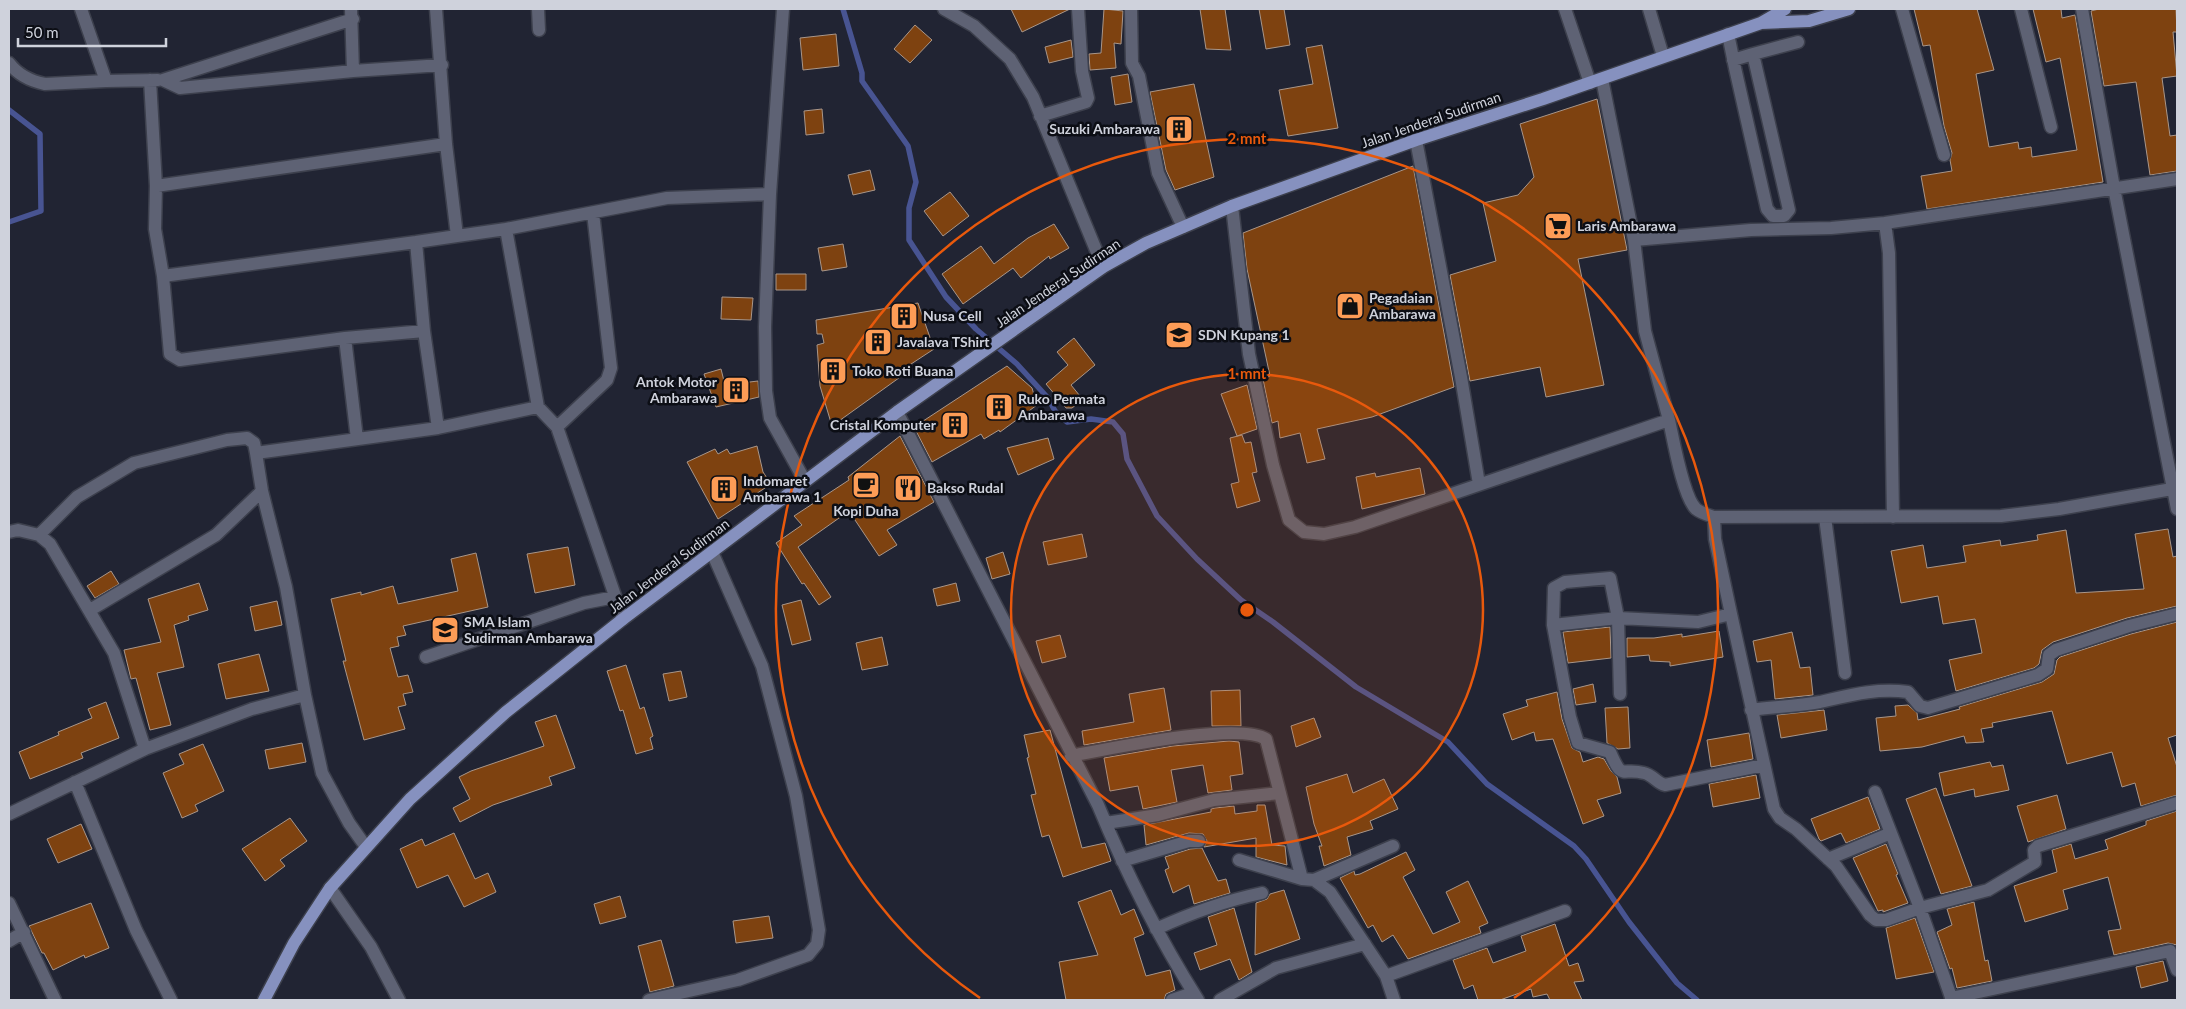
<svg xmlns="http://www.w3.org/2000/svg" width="2186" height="1009" font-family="Lato,sans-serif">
	<rect width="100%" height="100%" fill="#212433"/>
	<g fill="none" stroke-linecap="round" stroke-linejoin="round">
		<path stroke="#485492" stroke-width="5.5" d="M843 9 862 73V81L908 146 916 182 909 208V240L946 297 976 329 1017 364 1048 398 1055 411 1067 422 1091 419 1113 422 1123 434 1127 459 1157 516 1197 559 1241 600 1273 622 1356 687 1448 742 1487 784 1574 846 1586 859 1629 922 1677 983 1697 1000
			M9 110 40 134 41 211 9 222"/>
	</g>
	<path fill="#7e4210" stroke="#a99689" d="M1011 9H1070L1022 32Z
		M1104 9 1123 11 1121 44 1114 43 1116 68 1090 70 1089 54 1101 53Z
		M1200 9H1225L1231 50 1206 49Z
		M1259 9H1284L1290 45 1266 49Z
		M1914 9H1977L1994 70 1976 74 1989 147 2018 142 2019 149 2031 147 2032 157 2077 150 2060 58 2046 62 2033 9H2061L2062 18 2075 15 2103 182 1927 209 1921 176 1952 171 1950 160 1952 153 1944 126 1930 45 1923 46Z
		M2099 9H2176L2177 32H2173L2177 76 2162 78 2170 136 2177 135V171L2150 175 2136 82 2104 86 2091 11Z
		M915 25 932 40 910 63 894 49Z
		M836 34 839 66 803 70 800 38Z
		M1071 40 1073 57 1049 63 1045 47Z
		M1322 45 1338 128 1288 136 1279 90 1313 84 1306 48Z
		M1128 74 1132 102 1115 105 1111 77Z
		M1194 84 1214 177 1175 190 1166 170 1150 92Z
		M1597 99 1627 250 1578 259 1604 385 1546 397 1540 367 1470 381 1450 275 1496 261 1483 203 1518 195 1534 177 1520 124Z
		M822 109 824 133 806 135 804 111Z
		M1413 166 1454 387 1372 417 1317 429 1325 459 1307 463 1300 433 1280 438 1278 421 1272 423 1263 379 1270 376 1247 269 1243 233Z
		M870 170 875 190 853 195 848 175Z
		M950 192 969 216 943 236 924 211Z
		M1054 224 1069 248 1050 259 1049 256 1021 278 1013 268 963 304 942 274 981 246 994 264 1028 238Z
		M843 244 847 267 822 271 818 248Z
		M776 274H806V290H776Z
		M722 297 753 298 751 320 721 319Z
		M918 303 934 349 908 366 910 370 832 426 820 386 817 345 824 343 822 334H817L816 320Z
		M1074 338 1095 365 1071 385 1080 396V402L1072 408H1066L1046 384 1068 365 1057 352Z
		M1007 366 1032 388 1037 405 1000 432 999 430 984 439 981 434 932 462 914 427Z
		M721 369 725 385 758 381 759 397 716 407 704 374Z
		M1247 385 1257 429 1237 436 1221 394Z
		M1242 435 1245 443 1251 442 1257 472 1252 473 1260 501 1237 508 1231 484 1239 482 1230 438Z
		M900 436 934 502 887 530 897 545 879 556 849 511 798 547 831 597 819 605 804 583 802 584 776 543 802 525 794 516 849 480 848 477Z
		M1048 438 1054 459 1018 475 1007 448Z
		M757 446 763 472 771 484 718 519 687 462 715 449 718 454 727 449 730 454Z
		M1420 468 1425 494 1362 509 1356 477 1375 473 1376 477Z
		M2168 529 2173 557 2177 556V606L2127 618 2053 642 2042 650 2039 664 2034 668 1956 691 1949 660 1982 653 1975 619 1943 624 1938 596 1901 603 1891 551 1923 545 1927 568 1966 562 1963 546 2000 540 2001 546 2038 540 2037 535 2066 530 2076 593 2144 589 2135 534Z
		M1082 534 1087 557 1048 565 1043 542Z
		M568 547 575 585 535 593 527 554Z
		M1003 552 1010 574 992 579 986 558Z
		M476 553 488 607 403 626 406 635 397 637 399 646 390 648 398 677 408 675 413 692 403 694 406 705 398 707 405 729 364 740 343 661H346L331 599 361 592V595L393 586 398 604 458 591 451 559Z
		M111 571 119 584 95 598 87 586Z
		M199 583 208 610 188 616 189 620 174 625 184 667 157 673 171 725 150 730 136 678 131 679 124 650 161 642 148 599Z
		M956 583 960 601 937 606 933 589Z
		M801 600 811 640 792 645 782 605Z
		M277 601 282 625 255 631 250 607Z
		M2177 622V735L2168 738 2177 767V795L2141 806 2135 783 2122 787 2112 752 2067 764 2052 711 1992 723 1993 727 1981 729 1984 742 1966 743 1964 736 1922 747 1880 751 1876 718 1896 716 1895 706 1908 705 1917 713 1918 720 1960 709 1959 707 2042 682 2054 674 2057 660 2060 657 2131 634Z
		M1610 627 1611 658 1568 663 1563 632Z
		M1719 631 1723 657 1670 666V662L1650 661 1649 655 1627 657V638H1654L1682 634V637Z
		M1792 632 1800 668 1810 667 1813 695 1775 699 1771 660 1757 662 1753 641Z
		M1060 635 1066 657 1042 663 1036 641Z
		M882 637 888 665 862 670 856 643Z
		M259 654 269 691 226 699 218 664Z
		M626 665 640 709 644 707 653 736 650 738 653 749 636 754 623 710 620 711 607 671Z
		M681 671 687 697 669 701 663 674Z
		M1593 684 1596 702 1576 705 1573 689Z
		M1164 688 1171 730 1084 745 1082 731 1134 722 1129 694Z
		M1240 690 1241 726H1212L1211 691Z
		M1557 692 1562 719 1572 748 1580 752 1583 762 1598 757 1604 759 1611 771 1617 777 1621 793 1597 800 1604 816 1583 824 1553 739 1536 741 1534 732 1512 740 1503 714 1528 706 1526 700Z
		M106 702 119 738 81 753 83 758 30 779 19 752 59 735 58 732 92 718 88 709Z
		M1628 707 1630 748 1618 749 1607 743 1605 708Z
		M1824 710 1827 730 1781 738 1777 715Z
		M556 715 575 768 549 777 552 785 493 805 460 822 453 808 470 799 459 777 471 771 544 746 535 722Z
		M1314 718 1321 737 1296 747 1291 726Z
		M1050 730 1082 848 1105 843 1111 861 1063 877 1049 835 1042 837 1031 795 1036 794 1027 758 1029 757 1024 735Z
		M1749 733 1753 759 1711 767 1707 740Z
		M1229 741 1239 742 1243 774 1230 776 1232 790 1208 793 1203 765 1171 770 1177 802 1143 809 1138 786 1110 791 1104 758 1173 746Z
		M302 743 306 762 269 769 265 750Z
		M203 744 224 791 195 805 198 811 182 818 163 773 184 764 179 754Z
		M1990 762 1992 767 2003 765 2009 790 1975 797 1974 789 1944 796 1939 773Z
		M1347 774 1353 793 1384 779 1398 809 1370 821 1373 829 1347 837 1351 855 1324 866 1319 846H1322L1314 824 1306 787Z
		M1756 775 1760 798 1713 807 1709 784Z
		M1936 788 1972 886 1941 894 1906 799Z
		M2057 795 2066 829 2028 842 2017 806Z
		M1868 797 1880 829 1846 843 1841 833 1821 841 1819 839 1811 819Z
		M1257 805H1265L1272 845 1285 846 1287 865 1256 857V838L1204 847 1207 841 1203 834 1189 833 1146 845 1144 825 1211 812V809L1215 808 1234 806 1235 814 1257 811Z
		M2177 811V945L2168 943 2114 955 2108 931 2121 929 2108 877 2063 890 2068 909 2025 922 2014 886 2057 872 2052 850 2071 844 2075 859 2108 849 2105 840 2146 825V821Z
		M290 818 307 841 280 860 285 866 265 881 242 849Z
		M81 824 92 849 58 863 47 839Z
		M454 833 475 879 488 873 496 892 464 907 448 875 417 888 400 849 422 839 425 846Z
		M1886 844 1898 874 1896 875 1908 903 1883 912V910L1878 911 1853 858Z
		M1202 848 1218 881 1226 879 1230 893 1194 904 1189 885 1173 893 1165 870 1169 868 1165 857 1190 849Z
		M1406 852 1415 870 1403 877 1433 934 1460 922 1446 892 1468 881 1488 923 1479 927 1481 933 1408 959 1393 935 1382 942 1373 925 1368 928 1340 878 1354 871 1355 875 1360 874Z
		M1111 890 1121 915 1134 909 1144 934 1134 938 1146 976 1170 970 1175 990 1166 994 1164 1000H1066L1059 962 1098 955 1078 902Z
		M1284 890 1300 939 1255 955 1256 903 1267 899 1270 894Z
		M620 896 626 917 600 924 594 904Z
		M1974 902 1985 961 1988 960 1992 981 1957 988 1952 968 1950 969 1937 932 1952 925 1947 909Z
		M91 903 109 948 85 958 84 955 53 970 44 953H42L29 926Z
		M1234 908 1252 972 1239 980 1230 959 1200 970 1194 953 1217 945 1208 917Z
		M769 916 773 938 736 943 733 921Z
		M1915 918 1934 972 1896 979 1886 928Z
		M1555 924 1569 966 1578 963 1584 981 1574 982 1582 1000H1550L1547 994 1533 997 1531 989 1500 1000H1478L1473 985 1464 989 1453 960 1487 948 1493 963 1526 951 1521 936Z
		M661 940 674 986 650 992 638 946Z
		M2163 961 2168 981 2141 988 2136 967Z"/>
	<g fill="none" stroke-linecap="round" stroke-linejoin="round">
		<defs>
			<path id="minor" d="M81 9 106 81 158 80
				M351 9 353 71 442 65
				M436 9 446 144 457 236 506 229 538 407 557 427 623 619
				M538 9 539 30
				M783 9 770 194 765 327 766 391 770 418 805 481
				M944 9 974 26 1010 59 1033 97 1103 267
				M1131 9 1132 63 1139 76 1158 173 1183 227
				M1565 9 1590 83
				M1649 9 1663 56
				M1902 9 1944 155
				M2021 9 2051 127
				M2082 9 2114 188 2177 509
				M353 19 163 80 180 88 353 71
				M1728 34 1735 68 1767 209 1773 216H1784L1789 210 1753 54 1733 60
				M1753 54 1798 42
				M9 63C18 75 30 81 45 84L106 81
				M150 80 156 186 155 229 163 276 170 354 180 360 345 338 424 331
				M1040 116 1086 102 1088 98 1082 71 1078 9
				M1416 140 1461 377 1479 484
				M156 186 446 144
				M1232 206 1249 354 1273 465 1289 520 1304 532 1324 534 1355 527 1669 420 1645 331 1634 240 1602 79
				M1885 223 2177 179
				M506 229 667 198 770 194
				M457 236 416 242 424 331 438 428 538 407
				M1634 240 1751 230 1831 228 1885 223 1889 253 1893 517
				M163 276 416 242
				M345 338 357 439
				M897 412 1098 805C1126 873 1159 938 1198 1000
				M1669 420C1673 438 1683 497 1696 509 1701 513 1708 515 1714 517L2001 516 2059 509 2172 489
				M557 427 607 380 611 368 593 213
				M256 453 254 443 247 438 227 440 134 463 77 497 39 535 50 544 114 653 145 749 252 709 305 695
				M1714 517 1715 539 1731 614 1774 809 1780 818 1796 829 1836 866 1870 915 1876 920H1886L1920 908 1988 890 2035 862 2034 850 2038 846 2177 803
				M1825 517 1845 673
				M9 532 18 530 39 535
				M90 610 216 535 262 491
				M1731 614 1698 622 1618 618 1553 625 1570 717 1578 743 1610 752C1623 782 1621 767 1644 773 1653 775 1657 783 1665 785L1764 765
				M1553 625 1554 588 1565 582 1610 578 1618 618 1620 694
				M426 657 584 603 615 597
				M1751 710C1774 707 1798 706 1820 702 1851 695 1876 688 1908 692L1920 706 1928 708 2038 675 2047 669 2049 655 2056 650 2129 626 2177 614
				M1071 756C1108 749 1238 721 1266 739L1302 879 1314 880 1330 892 1386 976 1394 1000
				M75 782 136 930 171 1000
				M1875 792 1920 908 1952 1000
				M9 814 145 749
				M1106 823 1158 815 1214 800 1280 793
				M366 847 349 823 322 773 305 695 286 587 262 491 256 453 438 428
				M1828 859 1891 833
				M1239 860 1302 879
				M1122 861 1189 841H1199
				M1314 880 1393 846
				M330 888 371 947 399 1000
				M9 903 55 1000
				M1156 929C1191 913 1224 901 1262 893
				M9 941 24 932
				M1386 976 1565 911
				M1951 998 2170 951 2177 970
				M649 1000 738 980 808 955 817 944 819 930 796 796 762 666 712 552
				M1172 1000 1193 993
				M1220 1000 1276 968 1365 944"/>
			<path id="major" d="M1761 23 1809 21 1849 9
				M264 1000 294 943 330 888 410 799 506 712 623 619 897 412 1103 267 1146 243 1232 206 1416 140 1543 99 1761 23 1785 9"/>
		</defs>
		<use href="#minor" stroke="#3d404d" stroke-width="15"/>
		<use href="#major" stroke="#3d404d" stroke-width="15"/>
		<use href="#minor" stroke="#5e6274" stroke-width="12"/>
		<use href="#major" stroke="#8691bf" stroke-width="12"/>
	</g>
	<circle cx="1247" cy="610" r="236" fill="#e8590c" fill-opacity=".12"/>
	<g fill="none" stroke="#e8590c" stroke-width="2.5">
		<circle cx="1247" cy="610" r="236"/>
		<path d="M980 998A471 471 0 1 1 1514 998"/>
	</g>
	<defs>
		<symbol id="building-square" viewBox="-11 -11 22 22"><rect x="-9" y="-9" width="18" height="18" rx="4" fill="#fd9c56" stroke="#0c0e15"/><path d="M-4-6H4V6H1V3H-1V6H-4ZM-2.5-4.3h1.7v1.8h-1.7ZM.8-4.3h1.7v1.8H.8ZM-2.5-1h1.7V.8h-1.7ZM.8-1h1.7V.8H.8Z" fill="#111"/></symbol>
		<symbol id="supermarket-square" viewBox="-11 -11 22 22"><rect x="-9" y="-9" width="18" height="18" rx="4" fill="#fd9c56" stroke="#0c0e15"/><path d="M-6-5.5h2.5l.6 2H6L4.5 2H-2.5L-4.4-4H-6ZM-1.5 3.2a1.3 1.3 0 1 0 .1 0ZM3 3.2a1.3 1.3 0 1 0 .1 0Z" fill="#111"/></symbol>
		<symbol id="shop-square" viewBox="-11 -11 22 22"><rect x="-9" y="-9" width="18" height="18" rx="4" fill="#fd9c56" stroke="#0c0e15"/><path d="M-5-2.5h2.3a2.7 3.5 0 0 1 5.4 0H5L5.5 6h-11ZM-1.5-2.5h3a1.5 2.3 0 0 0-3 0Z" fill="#111"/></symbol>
		<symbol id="school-square" viewBox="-11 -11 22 22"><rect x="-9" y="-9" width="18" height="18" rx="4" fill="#fd9c56" stroke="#0c0e15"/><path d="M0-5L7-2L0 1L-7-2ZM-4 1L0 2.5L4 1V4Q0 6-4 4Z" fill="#111"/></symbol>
		<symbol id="cafe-square" viewBox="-11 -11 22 22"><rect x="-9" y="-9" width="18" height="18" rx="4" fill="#fd9c56" stroke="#0c0e15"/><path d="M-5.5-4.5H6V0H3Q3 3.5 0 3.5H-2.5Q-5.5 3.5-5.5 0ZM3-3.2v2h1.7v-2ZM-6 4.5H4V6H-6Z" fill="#111"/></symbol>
		<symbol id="restaurant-square" viewBox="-11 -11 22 22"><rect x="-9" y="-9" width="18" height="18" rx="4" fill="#fd9c56" stroke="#0c0e15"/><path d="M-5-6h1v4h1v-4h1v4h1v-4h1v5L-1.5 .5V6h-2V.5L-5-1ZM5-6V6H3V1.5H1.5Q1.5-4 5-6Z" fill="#111"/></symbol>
	</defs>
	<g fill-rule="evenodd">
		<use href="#building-square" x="1163" y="113" width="32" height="32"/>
		<use href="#supermarket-square" x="1542" y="210" width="32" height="32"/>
		<use href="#shop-square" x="1334" y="290" width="32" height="32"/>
		<use href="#building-square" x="888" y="300" width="32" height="32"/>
		<use href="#school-square" x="1163" y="319" width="32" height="32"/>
		<use href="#building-square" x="862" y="326" width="32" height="32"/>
		<use href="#building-square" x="817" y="355" width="32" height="32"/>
		<use href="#building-square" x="720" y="374" width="32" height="32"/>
		<use href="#building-square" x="983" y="391" width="32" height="32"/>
		<use href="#building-square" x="939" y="409" width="32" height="32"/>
		<use href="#cafe-square" x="850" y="469" width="32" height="32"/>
		<use href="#restaurant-square" x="892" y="472" width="32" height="32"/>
		<use href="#building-square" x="708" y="473" width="32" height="32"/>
		<use href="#school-square" x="429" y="614" width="32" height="32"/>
	</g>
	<g text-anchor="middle" stroke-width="5" stroke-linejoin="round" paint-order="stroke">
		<g font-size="14" fill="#cfd2dc" stroke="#0c0e15">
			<text transform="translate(1431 120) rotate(-19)" y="5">Jalan Jenderal Sudirman</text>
			<text transform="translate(1058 283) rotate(-34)" y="5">Jalan Jenderal Sudirman</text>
			<text transform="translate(669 566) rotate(-37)" y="5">Jalan Jenderal Sudirman</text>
		</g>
		<g font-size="14" font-weight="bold" fill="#cfd2dc" stroke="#0c0e15" text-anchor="start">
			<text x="1160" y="134" text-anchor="end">Suzuki Ambarawa</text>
			<text x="1577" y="231">Laris Ambarawa</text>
			<text x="1369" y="303">Pegadaian<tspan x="1369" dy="16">Ambarawa</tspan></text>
			<text x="923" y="321">Nusa Cell</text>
			<text x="1198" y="340">SDN Kupang 1</text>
			<text x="897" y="347">Javalava TShirt</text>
			<text x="852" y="376">Toko Roti Buana</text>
			<text x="717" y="387" text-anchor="end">Antok Motor<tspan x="717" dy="16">Ambarawa</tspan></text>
			<text x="1018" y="404">Ruko Permata<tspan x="1018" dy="16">Ambarawa</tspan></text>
			<text x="936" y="430" text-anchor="end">Cristal Komputer</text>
			<text x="743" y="486">Indomaret<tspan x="743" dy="16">Ambarawa 1</tspan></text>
			<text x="927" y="493">Bakso Rudal</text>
			<text x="866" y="516" text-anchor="middle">Kopi Duha</text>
			<text x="464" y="627">SMA Islam<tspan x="464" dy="16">Sudirman Ambarawa</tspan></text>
		</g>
	</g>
	<circle cx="1247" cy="610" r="8" fill="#e8590c" stroke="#0c0e15" stroke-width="2.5"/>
	<g font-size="15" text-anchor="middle" font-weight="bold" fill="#e8590c" stroke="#0c0e15" stroke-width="5" stroke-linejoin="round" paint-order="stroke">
		<text x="1247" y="144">2 mnt</text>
		<text x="1247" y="379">1 mnt</text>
	</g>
	<rect width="2186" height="1009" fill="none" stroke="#cfd2dc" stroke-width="20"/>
	<path d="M18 38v8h148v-8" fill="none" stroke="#cfd2dc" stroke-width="2.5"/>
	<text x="25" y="38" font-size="15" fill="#cfd2dc" stroke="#0c0e15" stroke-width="4" paint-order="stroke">50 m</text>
</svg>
